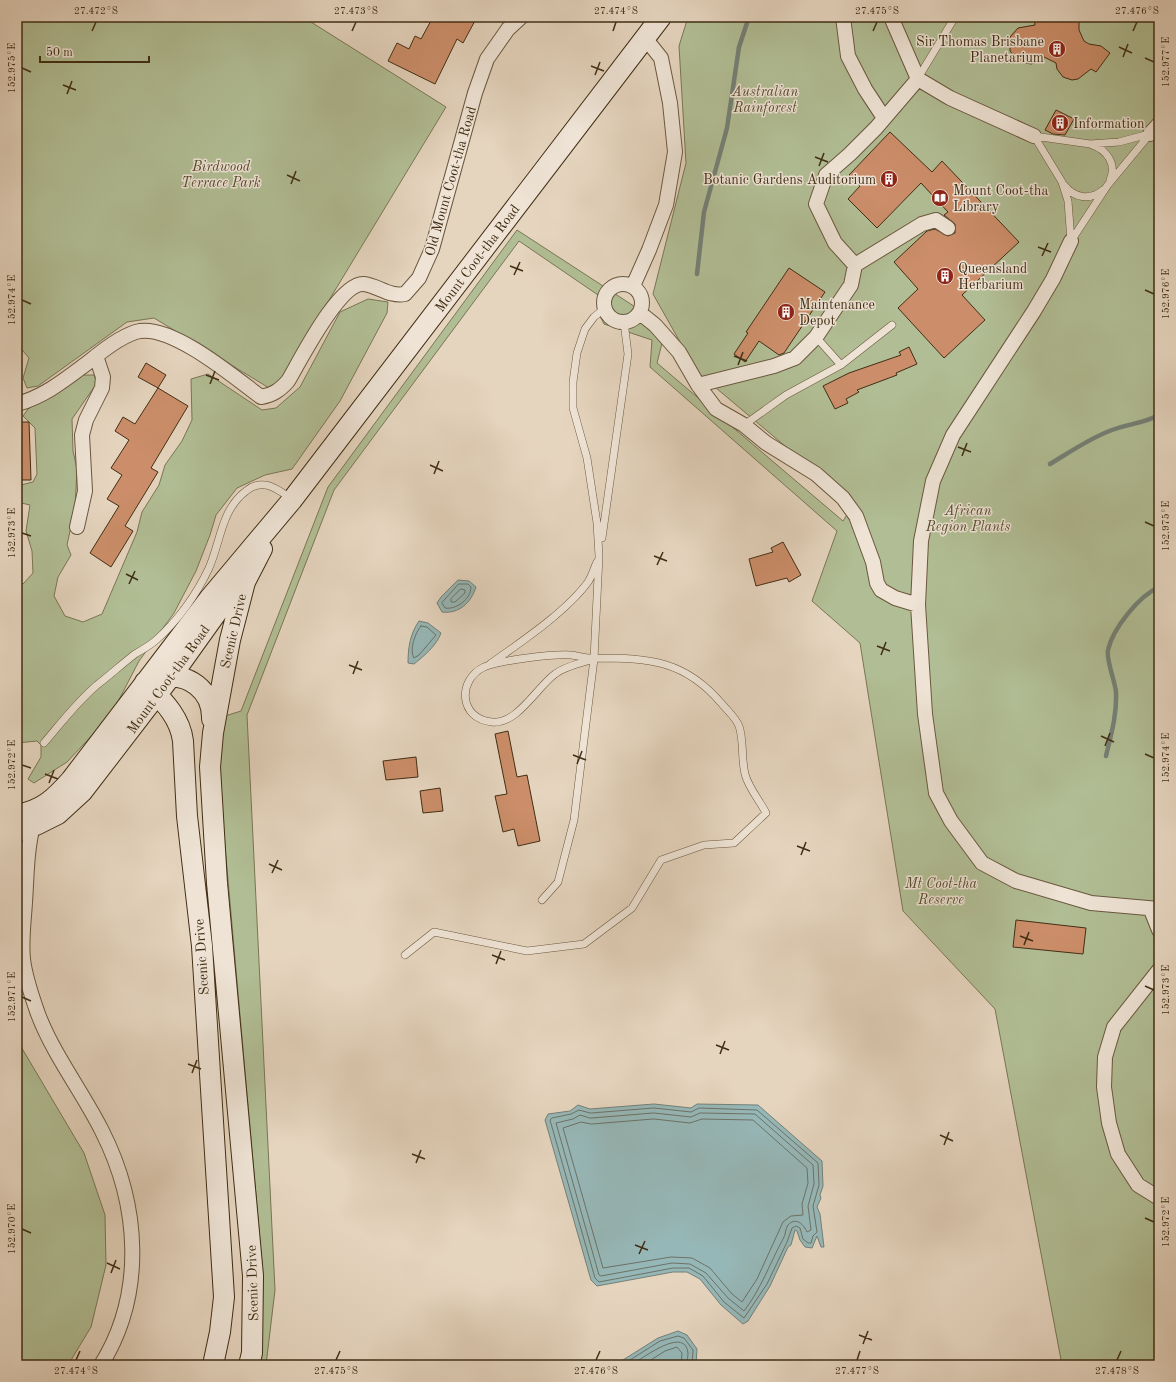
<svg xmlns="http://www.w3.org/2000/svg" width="1176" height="1382" font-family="'Old Standard TT',serif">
	<rect width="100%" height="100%" fill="#e5d4be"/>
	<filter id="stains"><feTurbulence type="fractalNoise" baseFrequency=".005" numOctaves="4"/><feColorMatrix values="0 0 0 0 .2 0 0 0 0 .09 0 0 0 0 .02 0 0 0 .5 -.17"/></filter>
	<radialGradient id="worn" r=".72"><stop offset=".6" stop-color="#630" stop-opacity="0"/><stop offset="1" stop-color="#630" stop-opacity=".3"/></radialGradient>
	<path fill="#b1bd94" stroke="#797654" d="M17 17H303L446 107 274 391 154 318 127 322 38 386 27 388 23 378 29 358 17 344Z
		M688 17H1159V1365H1062L995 1009 903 911 860 643 812 601 837 531 650 367 652 340 604 324 598 312V295L519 241 334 490 247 715 275 1290 266 1365H259L262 1341V1263L222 812 219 763 225 716 241 711 328 487 517 230 666 327 657 363 843 521 854 504 697 372 653 294 686 163 679 46Z
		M368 299 388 302 387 313 340 401 292 469 265 475 237 488 216 515 210 535 196 571 174 613 139 661 111 715 67 762 34 783 28 779 41 757V745L37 741 17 743V582L23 584 33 573 32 551 26 531 30 505 17 502V486L33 482 37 474 35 428 23 416 28 409 52 395 78 375H94L97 383 72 419 73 451 77 469 75 508 67 545 71 555 58 577 54 596 65 616 83 622 102 614 137 532 142 512 159 485 165 465 182 441 192 420 191 379 208 374 262 410 276 408 300 387 340 312Z
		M17 1040 84 1153 105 1215 106 1265 91 1327 68 1365H17Z"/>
	<path fill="#96b7b7" stroke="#748076" d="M458 580 469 581 476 587C471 603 459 614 442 612L437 603 441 597Z
		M419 621 428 623 441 633C437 645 424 656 414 664L408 663C408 648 410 634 419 621Z
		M654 1104 691 1108 697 1104 758 1105 822 1161 823 1186 820 1195 821 1198 817 1207 820 1214 824 1247H821L817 1236 812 1248 805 1247 800 1240 797 1231 795 1230 791 1245 788 1247 770 1286 748 1321 743 1324 721 1305 700 1279 687 1272H673L597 1286 591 1280 545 1120 548 1114 570 1111 578 1105 590 1109Z
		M678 1331 687 1335 697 1349 696 1365H615L658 1338Z"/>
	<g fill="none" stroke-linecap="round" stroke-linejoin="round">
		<path stroke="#6c7266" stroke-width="1" d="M459 584H468L471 587C471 599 456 610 445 608L442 603Z
			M461 589 465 590V593L455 602H451V599Z
			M421 626 427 627 436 635 419 655 414 658C409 650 415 633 421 626Z
			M654 1108 691 1112 699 1108 757 1110 818 1163 819 1185 813 1206 817 1232 813 1236 811 1243H808L803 1239 800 1228 796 1226 792 1228 787 1242 767 1284 744 1318 724 1302 703 1276 689 1268H673L599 1282 595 1278 550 1120 552 1118 571 1114 579 1110 590 1113Z
			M654 1113 691 1117 700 1113 755 1114 813 1165 814 1184 808 1206 811 1230 807 1232C804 1225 796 1216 788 1225 785 1229 786 1235 783 1239 770 1263 761 1289 744 1311L728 1298 706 1273 690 1264 672 1263 601 1276 599 1275 556 1123 573 1119 580 1115 590 1118Z
			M654 1119 690 1123 702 1119 753 1120 807 1168 808 1183 802 1204 803 1215 791 1216 783 1222 757 1279 742 1302 732 1294 710 1268 692 1258 671 1257 603 1268 563 1128 581 1122 591 1124Z
			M622 1365 660 1341 678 1336 684 1338 693 1350 692 1365
			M631 1365C642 1359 685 1325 688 1353 688 1356 687 1361 687 1365
			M643 1365 665 1351 677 1347 682 1353 681 1365"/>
		<path stroke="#748076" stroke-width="4.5" d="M697 274 704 212 727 128 739 47 749 17
			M1050 464C1070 452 1090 438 1112 430 1128 424 1145 423 1159 415
			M1106 756C1111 735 1117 715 1116 692 1115 681 1106 660 1108 650 1113 628 1139 596 1159 587"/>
	</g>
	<path fill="#cc8e6a" stroke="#412e14" d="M433 17H477L463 43 457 39 435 84 388 61 397 43 409 49 415 36 421 39Z
		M1034 17H1079V30L1084 41 1089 44 1101 46 1110 53 1096 72 1091 69 1078 79 1072 80 1063 77 1057 69 1056 63 1044 57 1037 62 1031 64 1018 61 1010 51V37L1018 28 1035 25Z
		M1056 110 1074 119 1065 135 1053 134 1045 130Z
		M890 132 932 172 942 161 1019 242 962 295 985 320 944 358 898 308 918 289 894 262 927 231 935 229 948 236 955 233V224L944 215 948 212 921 183 877 228 848 199 860 186 849 175Z
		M789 268 825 292 784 353 779 355 759 341 745 362 734 354 748 333 746 332Z
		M909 347 917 364 896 373 897 375 857 390 859 392 846 399 848 403 835 409 823 386 849 373 901 355 899 352Z
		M146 363 166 375 158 388 138 377Z
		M158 388 188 406 151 468 158 472 125 526 133 531 111 567 90 553 119 506 107 499 122 475 111 468 129 440 115 431 123 417 135 424Z
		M17 422H29L31 480H17Z
		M783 542 801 575 789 582 787 578 756 586 749 559 773 552 771 548Z
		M508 731 517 777 527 775 540 841 518 846 514 829 503 832 495 796 507 794 495 734Z
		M416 757 418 777 386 780 383 761Z
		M440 788 443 811 423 813 420 791Z
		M1016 920 1086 928 1083 954 1013 947Z"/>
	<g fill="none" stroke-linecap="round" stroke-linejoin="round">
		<defs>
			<path id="lane" d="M918 78 955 17
				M1034 136 1090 144 1119 142 1149 134
				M1034 136 1062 182 1068 201 1071 241
				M1092 145C1107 150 1117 164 1110 180
				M1064 185C1074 198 1090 201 1103 190
				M1071 241 1107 186 1150 134
				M816 337 841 365
				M744 425 786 395 841 365 892 325
				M602 538 628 354 624 322
				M490 664C521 642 566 612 588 582 592 576 594 568 597 562
				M44 743C61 723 77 702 97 685 110 675 122 664 135 654 142 650 149 646 155 641 177 622 197 594 209 568 221 541 221 510 246 491 263 477 277 489 292 499
				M542 900 558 882 574 820 594 659 599 556 597 523 587 458 573 408V382L577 353 585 329 594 317 605 308
				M405 955 434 932 527 951 584 944 632 908 661 860 704 845 734 843 766 813C760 801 748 787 745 774 741 758 744 740 739 726 736 718 727 710 722 704 685 660 649 658 595 658 587 659 579 656 571 655 552 654 501 660 484 667 457 680 459 719 492 722 517 725 537 687 555 674 565 666 582 663 594 659"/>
			<path id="street" d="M843 17 848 56 865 89 884 118
				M891 17 918 79 950 98 1034 136
				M1150 134 1159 124
				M1071 241 1053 279 1034 311 953 435 933 481 921 541 918 605 925 714 936 793 951 821 982 863 1016 881 1091 903 1159 909
				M855 265 922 224 936 220 948 228
				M604 303a19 19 0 1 1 38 0a19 19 0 1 1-38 0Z
				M633 286 649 250 666 205 675 152 670 103 661 58 645 38
				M640 313 655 325 679 352 698 385 716 409 744 425 766 443 816 474 843 498 856 516 873 562 877 583 881 590 895 598 918 605
				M698 385 774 366 795 358 816 337 851 285 855 265 835 243 816 204 826 175 850 154 876 128 918 79
				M17 404C46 396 67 378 90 361 102 351 124 334 140 331 174 326 234 377 261 397 273 395 280 390 288 381 300 361 339 282 364 284 379 286 389 297 405 294L419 278 432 249 475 93 487 59 508 29 521 17
				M77 527 85 491 82 435 86 420 102 388 103 377 96 356
				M33 826C26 850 27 877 25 902 24 920 21 940 23 959 25 977 32 997 38 1014 54 1056 82 1091 102 1131 139 1204 146 1293 101 1365
				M1151 910 1159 930
				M1159 970 1114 1027 1105 1057 1104 1087 1109 1123 1118 1154 1138 1185 1159 1198"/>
			<path id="secondary" d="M160 678C188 671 213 691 212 719
				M145 682C161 699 180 716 183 741L187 816 202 946 224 1297 220 1332 213 1365
				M17 815C43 810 54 799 71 780L209 599 292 500 661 17
				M17 831 36 825 58 814 82 792 175 671 240 580
				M249 1365 252 1353 253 1276 217 883 210 767 213 733 230 640 245 582 262 549"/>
		</defs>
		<use href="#lane" stroke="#6a583e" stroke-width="8"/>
		<use href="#street" stroke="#6a583e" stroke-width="16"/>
		<use href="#secondary" stroke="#412e14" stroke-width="22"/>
		<use href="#lane" stroke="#eee3d5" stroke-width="7"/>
		<use href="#street" stroke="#eee3d5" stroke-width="14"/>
		<use href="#secondary" stroke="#eee3d5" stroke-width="20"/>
	</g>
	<path fill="none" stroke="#412e14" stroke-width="1.5" d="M92 31 96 22M352 31 356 22M613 31 616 22M873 31 877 22M1133 31 1137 22M1119 47 1132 53M1123 57 1128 44M1145 58 1154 62M591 66 604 71M22 68 31 72M595 75 600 62M63 85 76 90M67 94 72 81M815 157 828 162M819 166 824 153M287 175 300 181M291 184 296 171M1038 247 1051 252M1042 256 1048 243M510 266 523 271M514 275 520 262M1145 290 1154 294M22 300 31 304M734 356 747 361M738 365 743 352M206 375 219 380M210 384 215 371M958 447 971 452M962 456 967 443M430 465 443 471M434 474 439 461M1145 522 1154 526M22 533 31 536M654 556 667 561M657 565 663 552M126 574 138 580M129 584 135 571M877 646 890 651M881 655 886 642M349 665 362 670M353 674 358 661M1101 736 1114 742M1105 746 1110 733M1145 754 1154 758M573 755 586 760M577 764 582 751M22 765 31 768M45 774 58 779M49 783 54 770M797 846 810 851M801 855 806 842M269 864 282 870M272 873 278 860M1020 936 1033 941M1024 945 1029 932M492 955 505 960M496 964 501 951M1145 986 1154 990M22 997 31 1001M716 1045 729 1050M720 1054 725 1041M188 1064 201 1069M192 1073 197 1060M940 1135 953 1141M944 1145 949 1132M412 1154 425 1159M416 1163 421 1150M1145 1218 1154 1222M22 1229 31 1233M635 1245 648 1250M639 1254 645 1241M107 1263 120 1269M111 1273 116 1260M859 1335 872 1340M863 1344 868 1331M76 1360 80 1351M336 1360 340 1351M596 1360 600 1351M857 1360 860 1351M1117 1360 1121 1351"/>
	<defs>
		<symbol id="building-disc" viewBox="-11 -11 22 22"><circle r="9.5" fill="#8f2418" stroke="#eee3d5"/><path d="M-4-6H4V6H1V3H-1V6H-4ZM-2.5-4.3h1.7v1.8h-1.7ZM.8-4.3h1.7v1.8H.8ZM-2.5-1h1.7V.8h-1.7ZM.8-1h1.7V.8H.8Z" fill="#fff"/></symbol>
		<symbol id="library-disc" viewBox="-11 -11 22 22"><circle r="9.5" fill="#8f2418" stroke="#eee3d5"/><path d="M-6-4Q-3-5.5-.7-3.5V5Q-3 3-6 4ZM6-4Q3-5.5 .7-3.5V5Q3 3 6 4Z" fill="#fff"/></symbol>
	</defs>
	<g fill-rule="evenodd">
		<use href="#building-disc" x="1047" y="39" width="20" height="20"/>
		<use href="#building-disc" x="1050" y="113" width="20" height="20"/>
		<use href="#building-disc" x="879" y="169" width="20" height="20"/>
		<use href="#library-disc" x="930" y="188" width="20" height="20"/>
		<use href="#building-disc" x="935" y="266" width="20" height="20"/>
		<use href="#building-disc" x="776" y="302" width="20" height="20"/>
	</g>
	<g text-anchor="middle" stroke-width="3" stroke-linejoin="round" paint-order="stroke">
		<g font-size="14" fill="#412e14" stroke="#eee3d5" text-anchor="start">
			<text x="1044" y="46" text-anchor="end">Sir Thomas Brisbane<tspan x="1044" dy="16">Planetarium</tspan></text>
			<text x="1073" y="128">Information</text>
			<text x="876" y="184" text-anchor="end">Botanic Gardens Auditorium</text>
			<text x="953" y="195">Mount Coot-tha<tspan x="953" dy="16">Library</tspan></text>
			<text x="958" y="273">Queensland<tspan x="958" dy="16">Herbarium</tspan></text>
			<text x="799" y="309">Maintenance<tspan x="799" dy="16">Depot</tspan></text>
		</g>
		<g font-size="14" font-style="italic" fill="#574b2e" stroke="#eee3d5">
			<text x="765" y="96">Australian<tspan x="765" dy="16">Rainforest</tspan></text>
			<text x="221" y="171">Birdwood<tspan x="221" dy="16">Terrace Park</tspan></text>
			<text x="968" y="515">African<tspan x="968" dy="16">Region Plants</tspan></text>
			<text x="941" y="888">Mt Coot-tha<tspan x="941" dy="16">Reserve</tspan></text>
		</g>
		<g font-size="14" fill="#412e14" stroke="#eee3d5">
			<text transform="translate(450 181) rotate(-74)" y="5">Old Mount Coot-tha Road</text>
			<text transform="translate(477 258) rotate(-53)" y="5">Mount Coot-tha Road</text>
			<text transform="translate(233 631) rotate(-77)" y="5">Scenic Drive</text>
			<text transform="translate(168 679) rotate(-54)" y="5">Mount Coot-tha Road</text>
			<text transform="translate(201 957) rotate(-94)" y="5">Scenic Drive</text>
			<text transform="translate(252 1283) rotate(-92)" y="5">Scenic Drive</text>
		</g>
	</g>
	<rect width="1176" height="1382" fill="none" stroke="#e5d4be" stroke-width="44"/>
	<path d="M40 56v6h109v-6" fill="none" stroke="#412e14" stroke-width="2"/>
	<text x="46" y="56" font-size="12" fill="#412e14" stroke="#eee3d5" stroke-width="3" paint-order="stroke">50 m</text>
	<rect x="22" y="22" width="1132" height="1338" fill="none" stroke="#412e14" stroke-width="1.5"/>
	<g font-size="10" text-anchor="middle" fill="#412e14">
		<text x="96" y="14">27.472°S</text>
		<text x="356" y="14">27.473°S</text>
		<text x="616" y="14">27.474°S</text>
		<text x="877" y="14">27.475°S</text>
		<text x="1137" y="14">27.476°S</text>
		<text transform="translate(1165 62) rotate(-90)" y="4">152.977°E</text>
		<text transform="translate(11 68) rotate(-90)" y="4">152.975°E</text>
		<text transform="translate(1165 294) rotate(-90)" y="4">152.976°E</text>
		<text transform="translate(11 300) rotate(-90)" y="4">152.974°E</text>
		<text transform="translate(1165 526) rotate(-90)" y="4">152.975°E</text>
		<text transform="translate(11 533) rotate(-90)" y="4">152.973°E</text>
		<text transform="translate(1165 758) rotate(-90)" y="4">152.974°E</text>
		<text transform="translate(11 765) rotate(-90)" y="4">152.972°E</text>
		<text transform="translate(1165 990) rotate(-90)" y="4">152.973°E</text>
		<text transform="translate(11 997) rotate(-90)" y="4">152.971°E</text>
		<text transform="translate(1165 1222) rotate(-90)" y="4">152.972°E</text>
		<text transform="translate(11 1229) rotate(-90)" y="4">152.970°E</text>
		<text x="76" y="1374">27.474°S</text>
		<text x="336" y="1374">27.475°S</text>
		<text x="596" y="1374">27.476°S</text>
		<text x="857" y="1374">27.477°S</text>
		<text x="1117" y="1374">27.478°S</text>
	</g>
	<rect width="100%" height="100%" filter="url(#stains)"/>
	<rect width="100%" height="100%" fill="url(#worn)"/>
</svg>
